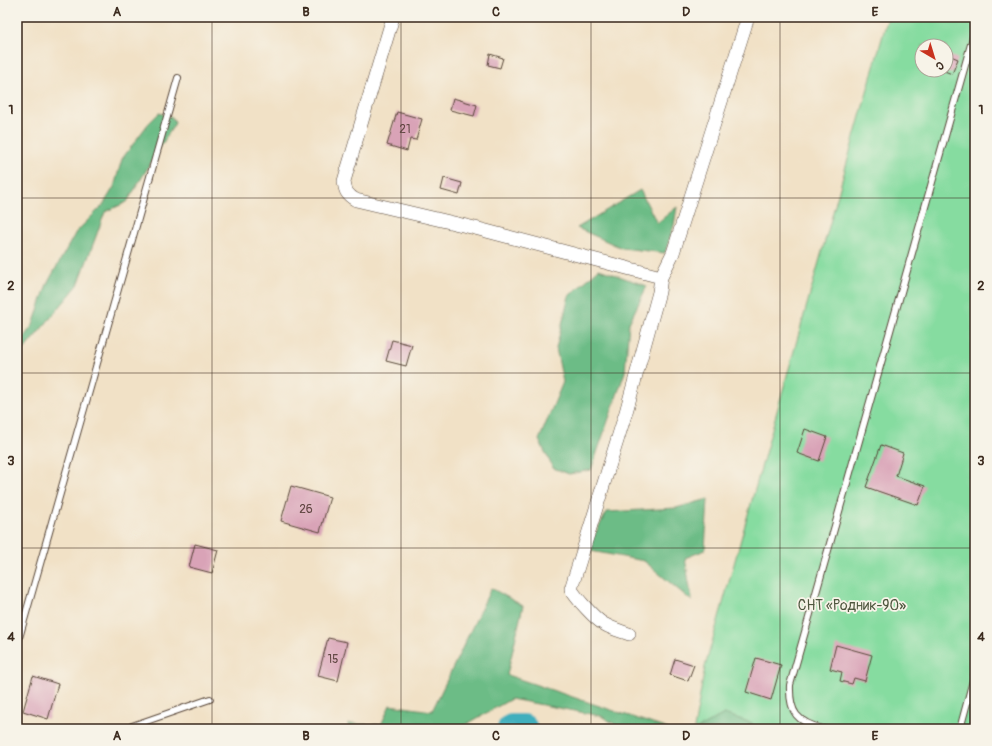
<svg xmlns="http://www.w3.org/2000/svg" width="992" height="746" font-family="Pangolin,sans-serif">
	<rect width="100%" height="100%" fill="#f7f3e8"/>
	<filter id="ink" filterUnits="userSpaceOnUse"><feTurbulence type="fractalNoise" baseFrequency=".025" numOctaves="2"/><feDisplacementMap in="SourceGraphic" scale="8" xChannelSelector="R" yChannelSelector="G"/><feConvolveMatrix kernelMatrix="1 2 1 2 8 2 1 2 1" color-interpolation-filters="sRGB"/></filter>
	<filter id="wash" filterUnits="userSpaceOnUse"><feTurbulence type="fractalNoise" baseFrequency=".012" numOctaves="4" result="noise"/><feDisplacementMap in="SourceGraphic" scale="16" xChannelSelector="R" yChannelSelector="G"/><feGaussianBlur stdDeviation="0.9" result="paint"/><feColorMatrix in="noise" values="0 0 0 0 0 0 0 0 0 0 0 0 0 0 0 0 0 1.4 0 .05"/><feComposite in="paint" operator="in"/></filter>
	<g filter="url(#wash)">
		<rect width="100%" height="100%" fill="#f1e1c6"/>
		<path fill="#86dca0" stroke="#60835f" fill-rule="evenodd" d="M888 17H975V729H694L705 667ZM922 46H946V70H922Z"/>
		<path fill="#6cbc86" stroke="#547352" d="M159 113 172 117 175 123 127 202 105 212 78 285 17 358V346L33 325 47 284 76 232 103 205 114 187 122 159 148 124Z
			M640 190 657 223 677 207 674 225 665 253 622 248 577 228Z
			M599 269 647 286 629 323 625 372 591 470 569 474 553 468 539 440 563 382 556 348 569 296Z
			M708 499 705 550 685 558 692 601 644 561 586 550 607 512 676 508Z
			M491 588 523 606 507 675 668 729H623L601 716 511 699 458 729H349L348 724 381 725 390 705 432 711Z
			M724 714 752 723 753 729H697Z"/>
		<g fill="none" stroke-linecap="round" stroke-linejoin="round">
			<path stroke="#41afbd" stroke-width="30" d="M512 729H523"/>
		</g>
		<g id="blocks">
			<path fill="#d9a3b7" d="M490 54 503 58 500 68 488 65Z
				M946 54 958 59 952 74 942 70H946Z
				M17 64 21 69 17 79Z
				M453 98 477 105 474 116 450 110Z
				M397 112 422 119 416 140 410 139 407 151 387 145Z
				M444 178 462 183 459 195 441 190Z
				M392 340 412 345 406 366 386 361Z
				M805 429 827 437 819 461 797 453Z
				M881 445 903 453 896 476 925 486 918 505 866 487Z
				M291 486 330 497 320 532 281 521Z
				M195 544 218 550 212 573 189 567Z
				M328 638 347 642 338 681 318 676Z
				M836 645 872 655 865 681 854 678 852 684 840 681 842 672 830 669Z
				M756 658 781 665 771 700 746 692Z
				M675 659 694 665 688 681 670 675Z
				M33 676 58 684 48 719 23 711Z"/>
		</g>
	</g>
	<g filter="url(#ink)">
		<use href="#blocks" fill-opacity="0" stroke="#564537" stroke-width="1"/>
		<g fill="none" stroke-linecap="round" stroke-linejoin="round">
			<defs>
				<path id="service" d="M17 645 178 78
					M130 729 132 726 210 699
					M823 729C797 722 789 713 790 685L975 30
					M960 729 975 673"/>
				<path id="minor" d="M393 17 344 181C345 191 347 195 356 200L475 228 661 277
					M629 634C621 631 612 629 604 624 596 620 576 598 571 589L626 412 659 292 661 277 673 253 748 17"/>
			</defs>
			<use href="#service" stroke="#564537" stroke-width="8"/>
			<use href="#minor" stroke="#564537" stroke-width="14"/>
			<use href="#service" stroke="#fff" stroke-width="6"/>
			<use href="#minor" stroke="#fff" stroke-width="13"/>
		</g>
	</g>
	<path fill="none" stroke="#3b2a1e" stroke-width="1" stroke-opacity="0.55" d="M212 17V729M401 17V729M591 17V729M780 17V729M17 198H975M17 373H975M17 548H975"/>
	<g text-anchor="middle" stroke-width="3.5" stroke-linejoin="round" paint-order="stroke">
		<g font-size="12" fill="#624844">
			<text x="405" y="133">21</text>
			<text x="306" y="513">26</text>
			<text x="333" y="663">15</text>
		</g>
		<g font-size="14" fill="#4e563e" stroke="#f7f3e8">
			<text x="852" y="610">СНТ «Родник-90»</text>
		</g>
	</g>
	<rect width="992" height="746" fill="none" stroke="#f7f3e8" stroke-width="44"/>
	<g transform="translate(934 58) rotate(142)"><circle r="19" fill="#f7f3e8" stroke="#aca397"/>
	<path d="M0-3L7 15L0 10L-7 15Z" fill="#c8321e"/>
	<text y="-6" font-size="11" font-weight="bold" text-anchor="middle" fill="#3b2a1e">С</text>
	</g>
	<rect x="22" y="22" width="948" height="702" fill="none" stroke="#3b2a1e" stroke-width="1.5"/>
	<g font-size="13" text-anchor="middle" font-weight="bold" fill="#3b2a1e">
		<text x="117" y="16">A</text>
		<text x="306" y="16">B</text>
		<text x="496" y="16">C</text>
		<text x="686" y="16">D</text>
		<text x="875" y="16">E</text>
		<text x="11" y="114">1</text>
		<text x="981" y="114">1</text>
		<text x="11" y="290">2</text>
		<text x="981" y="290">2</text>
		<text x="11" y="465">3</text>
		<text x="981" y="465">3</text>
		<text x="11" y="641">4</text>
		<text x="981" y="641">4</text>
		<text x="117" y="740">A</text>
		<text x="306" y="740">B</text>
		<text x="496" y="740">C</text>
		<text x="686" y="740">D</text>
		<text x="875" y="740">E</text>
	</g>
</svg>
